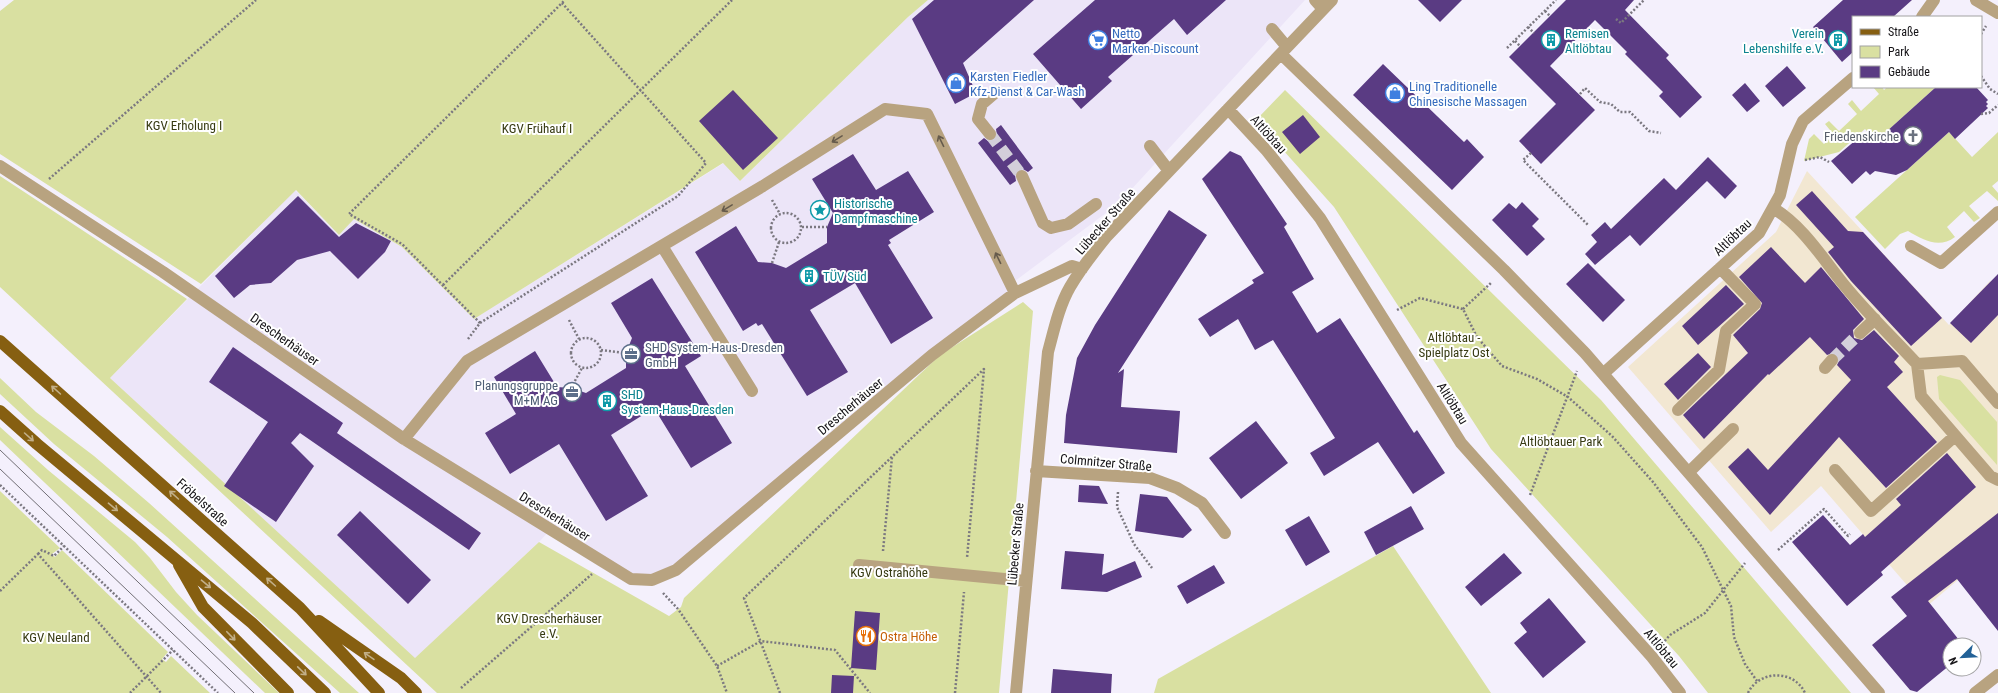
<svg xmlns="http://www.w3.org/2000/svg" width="1998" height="693" font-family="'Roboto Condensed',sans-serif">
	<rect width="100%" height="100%" fill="#f4f0fc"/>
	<path fill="#ece5f8" d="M928 0H1305L1118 204 1011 284 1015 293 676 570 631 579 550 530 539 542 415 659 110 378 295 190 339 235 354 219 402 247 474 319 724 163 740 181 908 17Z"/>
	<path fill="#f2e7d2" d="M1807 171 1949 325 1990 281 1998 286V546L1926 607 1821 486 1771 532 1628 367 1776 232Z"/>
	<path fill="#d9e0a1" d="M14 0H928L908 17 740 181 723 163 474 319 402 247 354 219 339 235 296 190 201 284 0 154V11Z
		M1873 87H1882L1884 90 1887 87H1936L1876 141 1865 129 1839 152 1804 161 1809 139 1814 134 1824 144 1834 135 1825 124 1829 121 1839 131 1857 114 1848 104 1852 100 1861 111 1879 94Z
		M1285 90 1601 400 1851 693H1708L1679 656 1491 449 1334 207 1256 120Z
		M1949 132 1972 157 1998 132V181L1992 186 1998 193V201L1987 191 1969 206 1980 218 1974 222 1964 211 1947 227 1955 237C1939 249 1923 240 1908 231L1900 234 1885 249 1855 217Z
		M0 176 187 299 110 378 415 658 539 542 669 616 681 607 684 598 940 355 1023 302 1033 311 999 693H437L0 287Z
		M1940 375 1960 380 1997 422V465L1939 399 1937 377Z
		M0 378 36 412 94 456 149 503 359 693H340L167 537 54 444 0 394Z
		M0 427 48 470 135 542 150 558 176 592 197 615 279 693H265L0 440Z
		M0 491 60 548 52 554 55 557 62 550 168 652 162 659 166 662 171 656 210 693H0Z
		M1393 546 1491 693H1154L1158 679Z"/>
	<path fill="#5a3b83" d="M934 0H1034L963 63 976 93 955 104 912 19Z
		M1095 0H1226L1187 35 1174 19 1108 77 1112 81 1081 109 1033 54Z
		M1418 0H1462L1440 22Z
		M1566 0H1634L1625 10 1669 55 1666 58 1702 97 1680 118 1659 96 1663 92 1625 54 1627 52 1595 20 1550 66 1595 110 1541 164 1519 141 1556 104 1509 57Z
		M1843 0H1912L1893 17H1853V52L1842 62 1813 27Z
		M1383 64 1464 142 1467 139 1484 157 1452 190 1353 95Z
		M1787 66 1806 88 1783 107 1765 86Z
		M1745 83 1760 101 1747 112 1732 95Z
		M1936 87H1976L1988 100 1986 102 1988 104 1986 106 1988 108 1955 139 1949 132 1907 170 1896 175 1875 171 1870 175 1866 171 1852 184 1831 161 1863 134 1866 137 1870 134 1876 141Z
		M733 90 778 138 743 170 699 121Z
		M1303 115 1320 137 1300 154 1282 132Z
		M1001 125 1033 168 1028 172 1023 169H1019L1015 175 1016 181 1010 185 978 143 984 138 988 141 994 140 997 136 996 129Z
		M1230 151 1241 156 1287 224 1284 227 1314 279 1292 292 1317 333 1340 318 1414 433 1417 430 1445 473 1413 494 1378 442 1324 476 1310 453 1335 438 1273 340 1255 350 1238 319 1210 337 1198 319 1254 283 1252 280 1264 273 1202 179Z
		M853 154 876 190 908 171 934 212 889 240 891 243 888 245 933 318 891 344 855 283 810 310 848 372 807 396 762 324 758 326 756 323 743 331 695 252 736 226 758 262 772 263 786 268 827 243V227L833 213 812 179Z
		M1708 157 1737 186 1725 199 1707 181 1640 246 1630 235 1595 265 1585 254 1597 242 1591 235 1605 222 1611 229 1664 178 1676 190Z
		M1812 191 1848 231 1863 232 1942 318 1911 346 1851 281 1828 252 1834 247 1796 205Z
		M298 196 339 237 356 223 391 241 385 252 358 279 330 251 297 260 271 283 250 285 234 298 215 276Z
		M1522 202 1539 219 1532 226 1545 239 1527 256 1492 220 1509 203 1516 209Z
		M1169 210 1207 235 1118 373 1124 369 1121 407 1180 411 1177 453 1064 443 1066 415 1077 358 1095 325Z
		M1771 247 1805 283 1821 267 1864 319 1853 330 1854 338 1862 340 1874 330 1899 356 1894 362 1903 372 1887 387 1937 442 1886 488 1839 437 1770 515 1728 467 1748 448 1768 470 1851 380 1837 365 1839 361 1837 355 1833 353 1827 355 1810 337 1769 375 1768 374 1704 439 1683 415 1748 353 1733 335 1760 309 1762 303 1739 277Z
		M1588 263 1625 300 1603 322 1566 284Z
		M1998 274V315L1971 343 1950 323Z
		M652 278 701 356 685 366 732 443 691 468 654 408 611 435 648 496 606 521 559 444 510 474 485 433 516 414 494 377 535 351 557 387 571 388 586 393 626 368V353L632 338 611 303Z
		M1726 285 1744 304 1698 345 1682 326Z
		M233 347 343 423 337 433 481 533 469 550 300 433 291 443 314 466 276 522 224 486 268 422 209 382Z
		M1698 353 1711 367 1678 400 1664 384Z
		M1256 421 1288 463 1241 499 1209 458Z
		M1947 453 1976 487 1881 572 1883 575 1847 606 1792 542 1823 515 1850 545 1863 534 1865 537 1901 505 1896 499Z
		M1079 485 1099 486 1108 504 1078 502Z
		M1140 494 1167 497 1192 530 1183 538 1135 531Z
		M1411 506 1424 529 1376 555 1364 532Z
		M360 511 431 580 408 604 337 535Z
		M1998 513V631L1957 579 1928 601 1963 645H1950V665L1917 692 1910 690 1872 645 1907 616 1891 597Z
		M1309 516 1330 552 1306 566 1285 530Z
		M1065 551 1104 554 1102 575 1135 561 1142 577 1107 592 1061 589Z
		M1504 553 1522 573 1481 606 1465 587Z
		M1214 565 1225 583 1187 604 1177 586Z
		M1549 598 1586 642 1543 678 1514 643 1527 632 1520 623Z
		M855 611 880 613 876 670 851 668Z
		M1053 669 1112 674 1111 693H1051Z
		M832 675 854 676 853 693H831Z"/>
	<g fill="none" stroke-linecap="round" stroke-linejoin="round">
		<path stroke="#d3cfda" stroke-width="12" stroke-dasharray="12 6" stroke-linecap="butt" d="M990 134 1022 176
			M1832 360 1860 333"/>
		<path stroke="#7b7880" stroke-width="2.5" stroke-dasharray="2 2" stroke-linecap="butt" d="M1545 11 1550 16
			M1616 19 1621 23 1644 0
			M1528 27 1534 33
			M1981 34 1986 26
			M1515 41 1520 46
			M1507 48 1556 0
			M1981 76 1990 89 1998 94
			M1580 94 1585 88 1600 102 1611 104 1620 112H1630L1649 131 1661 133
			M1981 114 1989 113 1998 105
			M1531 153 1523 160 1589 226
			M1805 160 1820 157 1829 162
			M49 179 256 0
			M772 200 780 214
			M771 228a15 15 0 1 1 30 0a15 15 0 1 1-30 0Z
			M802 227H827
			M772 263 779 242
			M443 285 732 0
			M1463 309 1492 282
			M1397 310 1420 298 1463 309 1477 337 1502 366 1537 379 1568 397 1612 436 1653 482 1702 547 1731 606 1734 637 1745 664 1757 681
			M569 320 579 339
			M480 323 402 244 349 214 565 0
			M571 353a15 15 0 1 1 30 0a15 15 0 1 1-30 0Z
			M468 339 480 323 678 196 706 163 562 3
			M601 350 626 353
			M571 388 582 368
			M0 485 218 693
			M1118 492 1117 507 1134 544 1152 568
			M1530 495 1577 371
			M1778 550 1824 509 1848 536 1850 534
			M883 551 892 457
			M38 554 42 550 54 556 64 546
			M0 591 38 554 161 693
			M663 593 678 609 717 666 727 693
			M1662 644 1670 635 1705 613 1745 563
			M717 666 761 641 835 650 870 693
			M461 688 592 574
			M130 693 173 650
			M780 693 744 598 984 369 967 558
			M955 693 964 592
			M1748 693C1759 670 1794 669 1805 693"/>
		<path stroke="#b8a380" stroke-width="12" d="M1315 0 1323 9
			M1976 0 1998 13
			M1922 17 1934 0
			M1272 29 1287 47
			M1281 54 1504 270 1585 353 1879 693
			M1228 109 1267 151 1320 218 1461 443 1652 657 1680 693
			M990 134 978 119 982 104 996 92
			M1150 146 1169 171
			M0 166 163 272 404 439 631 579 652 580 676 570 932 355 1015 293 1072 266 1082 269
			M1022 176 1043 223 1051 228 1068 224 1096 204
			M1773 208C1803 226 1823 259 1845 286 1867 313 1893 338 1917 364L1962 361 1998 403
			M662 246 752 391
			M1911 246 1941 263 1998 212
			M1860 333 1875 319
			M1917 364 1921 396 1990 476 1998 480
			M1825 368 1832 360
			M1604 373 1759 233 1780 195 1792 144 1803 121 1853 78
			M1678 410 1719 370 1726 331 1755 304 1720 268
			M404 439 467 361 763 186 885 109 927 114 1015 293
			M1835 470 1871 511 1955 436
			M1036 471 1150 478 1177 488 1202 503 1225 533
			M1689 472 1733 429
			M859 565 1026 581
			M1016 693 1048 352C1054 330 1059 306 1070 287 1081 268 1094 252 1107 236L1332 0
			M1975 693 1998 675"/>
		<path stroke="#865f11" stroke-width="12" d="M0 341 300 608 379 693
			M0 411 37 444 252 623 325 693
			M179 565 203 607 288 693
			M319 621 401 678 416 693"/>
		<path stroke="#716e75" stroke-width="1" d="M0 450 254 693
			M0 469 235 693"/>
	</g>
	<defs><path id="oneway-shaft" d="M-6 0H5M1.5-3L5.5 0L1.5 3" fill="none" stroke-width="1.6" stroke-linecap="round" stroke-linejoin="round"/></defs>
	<g stroke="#665b4c">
		<use href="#oneway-shaft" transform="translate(837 139) rotate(148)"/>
		<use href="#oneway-shaft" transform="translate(941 141) rotate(-116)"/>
		<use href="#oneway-shaft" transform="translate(727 208) rotate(149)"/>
		<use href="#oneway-shaft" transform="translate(998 258) rotate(-116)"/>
	</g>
	<g stroke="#c2af88">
		<use href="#oneway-shaft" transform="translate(56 390) rotate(-138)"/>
		<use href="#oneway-shaft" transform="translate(29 437) rotate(42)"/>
		<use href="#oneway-shaft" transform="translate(174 495) rotate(-138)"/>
		<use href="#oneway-shaft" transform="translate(113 507) rotate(40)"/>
		<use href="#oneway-shaft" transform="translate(271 582) rotate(-138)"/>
		<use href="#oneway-shaft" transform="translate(206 584) rotate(40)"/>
		<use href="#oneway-shaft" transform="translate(231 636) rotate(46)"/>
		<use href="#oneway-shaft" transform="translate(369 656) rotate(-145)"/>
		<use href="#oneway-shaft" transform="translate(302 671) rotate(44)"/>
	</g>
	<defs>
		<symbol id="supermarket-ring" viewBox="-11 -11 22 22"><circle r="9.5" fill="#fff" stroke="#3f7fe0" stroke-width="1.5"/><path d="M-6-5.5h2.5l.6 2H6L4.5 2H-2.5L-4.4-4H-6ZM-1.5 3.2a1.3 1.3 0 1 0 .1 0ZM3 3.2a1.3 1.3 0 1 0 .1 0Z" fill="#3f7fe0"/></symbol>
		<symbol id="building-ring" viewBox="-11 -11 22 22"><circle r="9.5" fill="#fff" stroke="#0f9aa8" stroke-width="1.5"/><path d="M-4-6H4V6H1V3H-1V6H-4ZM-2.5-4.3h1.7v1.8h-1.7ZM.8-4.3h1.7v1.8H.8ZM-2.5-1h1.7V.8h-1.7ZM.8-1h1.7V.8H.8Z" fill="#0f9aa8"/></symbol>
		<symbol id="shop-ring" viewBox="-11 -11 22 22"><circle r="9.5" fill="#fff" stroke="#3f7fe0" stroke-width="1.5"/><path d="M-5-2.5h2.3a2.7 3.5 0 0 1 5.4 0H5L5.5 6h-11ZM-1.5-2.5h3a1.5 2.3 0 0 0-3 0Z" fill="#3f7fe0"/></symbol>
		<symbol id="church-ring" viewBox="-11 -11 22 22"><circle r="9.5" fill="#fff" stroke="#6b7280" stroke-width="1.5"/><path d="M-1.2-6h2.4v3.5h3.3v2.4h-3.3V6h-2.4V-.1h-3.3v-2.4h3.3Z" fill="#6b7280"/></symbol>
		<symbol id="sight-ring" viewBox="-11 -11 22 22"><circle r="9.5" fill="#fff" stroke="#0f9aa8" stroke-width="1.5"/><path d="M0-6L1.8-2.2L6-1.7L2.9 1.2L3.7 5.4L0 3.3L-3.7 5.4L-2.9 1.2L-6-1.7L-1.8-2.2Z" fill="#0f9aa8"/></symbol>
		<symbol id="office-ring" viewBox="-11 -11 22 22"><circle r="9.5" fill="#fff" stroke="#5c6f8a" stroke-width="1.5"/><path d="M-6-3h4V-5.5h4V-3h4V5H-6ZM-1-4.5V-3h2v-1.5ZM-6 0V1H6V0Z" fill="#5c6f8a"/></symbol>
		<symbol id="restaurant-ring" viewBox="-11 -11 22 22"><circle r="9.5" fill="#fff" stroke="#e8710a" stroke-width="1.5"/><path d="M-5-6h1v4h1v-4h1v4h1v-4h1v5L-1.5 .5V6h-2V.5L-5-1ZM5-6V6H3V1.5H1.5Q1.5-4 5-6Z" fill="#e8710a"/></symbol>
	</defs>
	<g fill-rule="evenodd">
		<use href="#supermarket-ring" x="1087" y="29" width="22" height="22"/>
		<use href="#building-ring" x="1540" y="29" width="22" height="22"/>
		<use href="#building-ring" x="1827" y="29" width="22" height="22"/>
		<use href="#shop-ring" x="945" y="72" width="22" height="22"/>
		<use href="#shop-ring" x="1384" y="82" width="22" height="22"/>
		<use href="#church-ring" x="1902" y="125" width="22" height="22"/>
		<use href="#sight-ring" x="809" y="199" width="22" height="22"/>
		<use href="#building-ring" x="798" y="265" width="22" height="22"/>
		<use href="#office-ring" x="620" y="343" width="22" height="22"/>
		<use href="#office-ring" x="561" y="381" width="22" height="22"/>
		<use href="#building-ring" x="596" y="390" width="22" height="22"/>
		<use href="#restaurant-ring" x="855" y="625" width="22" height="22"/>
	</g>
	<g text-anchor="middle" stroke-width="4" stroke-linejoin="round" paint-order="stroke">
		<g font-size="13" fill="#366cbe" stroke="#fff" text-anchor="start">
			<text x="1112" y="38">Netto<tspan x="1112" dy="15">Marken-Discount</tspan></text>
			<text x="970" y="81">Karsten Fiedler<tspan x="970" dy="15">Kfz-Dienst &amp; Car-Wash</tspan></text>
			<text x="1409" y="91">Ling Traditionelle<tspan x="1409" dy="15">Chinesische Massagen</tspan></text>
		</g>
		<g font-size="13" fill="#0d838f" stroke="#fff" text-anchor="start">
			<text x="1565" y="38">Remisen<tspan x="1565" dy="15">Altlöbtau</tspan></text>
			<text x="1824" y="38" text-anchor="end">Verein<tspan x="1824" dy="15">Lebenshilfe e.V.</tspan></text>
			<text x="834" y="208">Historische<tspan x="834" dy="15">Dampfmaschine</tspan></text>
			<text x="823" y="281">TÜV Süd</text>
			<text x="621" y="399">SHD<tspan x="621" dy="15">System-Haus-Dresden</tspan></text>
		</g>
		<g font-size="13" fill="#383b13" stroke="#fff">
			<text x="184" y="130">KGV Erholung I</text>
			<text x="537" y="133">KGV Frühauf I</text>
			<text x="1454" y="342">Altlöbtau -<tspan x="1454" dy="15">Spielplatz Ost</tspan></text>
			<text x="1561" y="446">Altlöbtauer Park</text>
			<text x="889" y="577">KGV Ostrahöhe</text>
			<text x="549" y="623">KGV Drescherhäuser<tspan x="549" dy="15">e.V.</tspan></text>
			<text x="56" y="642">KGV Neuland</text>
		</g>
		<g font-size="13" fill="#151317" stroke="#fff">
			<text transform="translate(1269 134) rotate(48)" y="5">Altlöbtau</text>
			<text transform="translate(1105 221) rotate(-49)" y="5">Lübecker Straße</text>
			<text transform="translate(1732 237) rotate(-44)" y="5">Altlöbtau</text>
			<text transform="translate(285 339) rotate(35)" y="5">Drescherhäuser</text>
			<text transform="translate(1453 403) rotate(58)" y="5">Altlöbtau</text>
			<text transform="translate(850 406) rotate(-40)" y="5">Drescherhäuser</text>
			<text transform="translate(1106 462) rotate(5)" y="5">Colmnitzer Straße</text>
			<text transform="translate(203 502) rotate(42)" y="5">Fröbelstraße</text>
			<text transform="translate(555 516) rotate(32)" y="5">Drescherhäuser</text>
			<text transform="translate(1015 544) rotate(-85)" y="5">Lübecker Straße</text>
			<text transform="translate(1662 648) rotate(50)" y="5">Altlöbtau</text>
		</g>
		<g font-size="13" fill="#5b616d" stroke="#fff" text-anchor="end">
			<text x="1899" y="141">Friedenskirche</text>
		</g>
		<g font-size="13" fill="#4e5e75" stroke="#fff" text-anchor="start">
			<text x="645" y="352">SHD System-Haus-Dresden<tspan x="645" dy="15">GmbH</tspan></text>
			<text x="558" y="390" text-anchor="end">Planungsgruppe<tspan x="558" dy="15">M+M AG</tspan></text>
		</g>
		<g font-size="13" fill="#c56008" stroke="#fff" text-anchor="start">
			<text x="880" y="641">Ostra Höhe</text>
		</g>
	</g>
	<rect x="1852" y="16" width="130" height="72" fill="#ffffff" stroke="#a1a1a2"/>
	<rect x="1860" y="29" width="20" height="6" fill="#865f11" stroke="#a1a1a2"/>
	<text x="1888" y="36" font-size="12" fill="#151317">Straße</text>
	<rect x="1860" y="46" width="20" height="12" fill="#d9e0a1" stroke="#a1a1a2"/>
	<text x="1888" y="56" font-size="12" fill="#151317">Park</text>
	<rect x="1860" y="66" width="20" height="12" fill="#5a3b83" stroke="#a1a1a2"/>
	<text x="1888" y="76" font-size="12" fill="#151317">Gebäude</text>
	<g transform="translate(1962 657) rotate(246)"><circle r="19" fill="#ffffff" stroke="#a1a1a2"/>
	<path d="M0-3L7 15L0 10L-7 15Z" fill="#226197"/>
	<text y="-6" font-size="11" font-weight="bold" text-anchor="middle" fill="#151317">N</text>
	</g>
</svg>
